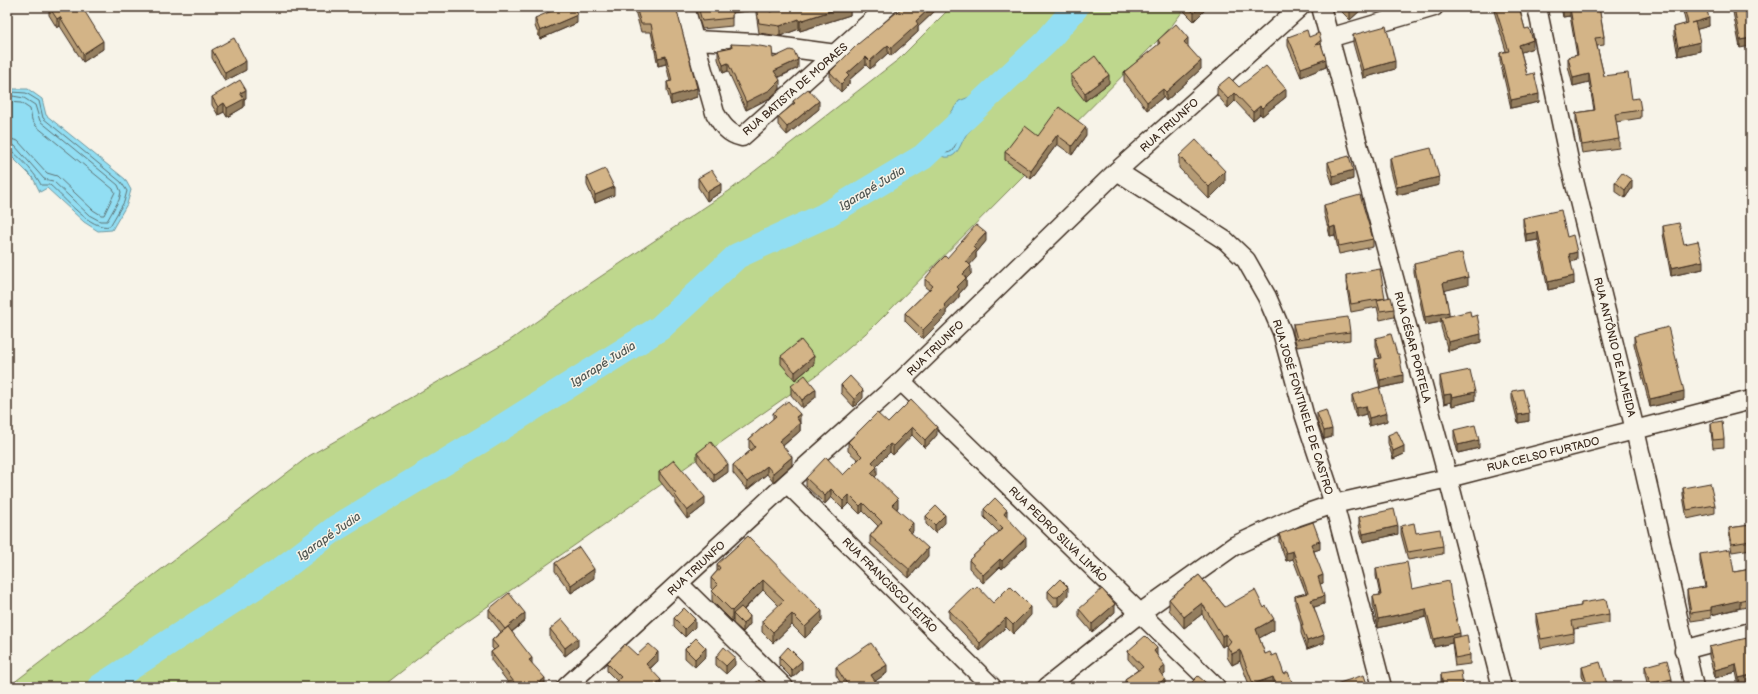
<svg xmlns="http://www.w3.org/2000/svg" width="1758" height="694" font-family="'Balsamiq Sans',sans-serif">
	<rect width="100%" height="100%" fill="#f7f3e8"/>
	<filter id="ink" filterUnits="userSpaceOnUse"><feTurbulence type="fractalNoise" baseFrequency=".025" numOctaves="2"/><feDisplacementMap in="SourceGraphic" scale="8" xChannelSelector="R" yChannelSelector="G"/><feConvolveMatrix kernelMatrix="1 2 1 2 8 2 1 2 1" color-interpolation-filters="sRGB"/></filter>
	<g filter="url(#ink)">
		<path fill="#bed78d" stroke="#7c8056" d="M951 7H1186L1170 28 873 327 820 373 454 630 382 687H8L309 456 509 341 582 289 729 191 899 59Z"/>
		<path fill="#92def3" stroke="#6f969e" d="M995 81H1002L1006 84C1003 97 989 93 981 105 977 112 976 122 972 128 970 131 967 133 966 135 962 141 960 149 955 154 945 163 931 151 926 143L928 138 942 126 959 101 985 91Z
			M7 84 13 89H28L42 99 46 115 125 179 131 190 127 204 112 230 98 231 84 222 47 188 40 192 33 178 10 155 7 150Z"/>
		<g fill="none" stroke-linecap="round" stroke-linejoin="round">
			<path stroke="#5e7273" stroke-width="1" d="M7 89 12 92 26 93 39 101 43 118 121 182 127 191 124 202 110 226C91 231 64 197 50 185H41C38 177 15 150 7 149
				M7 95 24 98 35 105 40 121 118 185 121 192 119 200 107 221H100L89 215 53 181 44 179 15 146 7 144
				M975 98H978L979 100 969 126 963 131 952 151C945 156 937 150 932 145V141L945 129 962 105Z
				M7 102 21 103 30 109 32 120 36 126 113 189 115 192 104 215H101L93 210 57 176 47 173 18 141 7 138
				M968 108 964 123 949 147 941 146 938 142 949 132 965 109Z"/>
			<path stroke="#92def3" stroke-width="26" d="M100 687 282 569 336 528 485 438 660 328 737 256 824 216 923 157 1046 42 1076 7"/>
			<defs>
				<path id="minor" d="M685 7 715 113C722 125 728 134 742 137L887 7
					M1321 7 1448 478 1502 687
					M1537 7 1569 160 1635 430 1694 687
					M1329 38 1434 7
					M696 40 754 43 836 54
					M1117 171 1226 241 1246 260 1267 297 1282 332 1304 414 1334 504 1382 687
					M901 381 1216 687
					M787 483 992 687
					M679 584 784 687
					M1684 650 1751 632
					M566 687 787 483 901 381 1117 171 1300 7
					M1047 687 1140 613 1234 546 1296 517 1334 504 1448 478 1751 400"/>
			</defs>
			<use href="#minor" stroke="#3b2a1e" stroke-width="21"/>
			<use href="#minor" stroke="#f7f3e8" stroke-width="18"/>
		</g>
		<path fill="#b59b74" stroke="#3b2a1e" d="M49 7 75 11 103 49 83 62 60 26 57 28 49 15Z
			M634 7H676L697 97 671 105 667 90V82L670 81 666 64 658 66 651 32H641Z
			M695 7H748V11L732 13V26L702 29Z
			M756 7H770V12L850 7V15L800 31 799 29 780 36 759 33 756 13Z
			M903 7H939L918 27V32L891 56 888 53 870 69 866 65 849 80V84L841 92 830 80V72Z
			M1180 7H1208L1194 21Z
			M1341 7H1364L1350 20 1341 11Z
			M1376 7H1397L1380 12Z
			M1494 7H1519L1525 29 1533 48 1521 52 1527 75 1539 102 1511 108 1500 61V53L1506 51 1494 11Z
			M1561 7H1599L1604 37V45L1597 46 1604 76 1632 99 1641 110V118L1616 122 1619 139V148L1582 153 1576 121V113L1594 110 1589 82 1573 86 1568 66V57L1577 56 1570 16 1563 17Z
			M1682 7H1706L1709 26 1697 29 1700 51 1678 56 1674 35V27L1686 24Z
			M1732 7H1751L1740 48Z
			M535 18 577 23 540 39 535 26Z
			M1353 35 1395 69 1363 78 1353 43Z
			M1288 37H1309L1321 45 1326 67 1301 77 1288 46Z
			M1158 40 1188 46 1201 69 1166 101 1163 97 1147 110 1124 81V72L1158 46Z
			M731 44 773 58 798 68 778 78 780 89 770 98 746 110 728 71 723 73 718 59V50L731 47Z
			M212 50 246 70 225 81 212 58Z
			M1071 75 1109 83 1085 101 1071 83Z
			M1217 87H1239L1286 97 1262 116 1260 114 1253 120 1235 101 1228 108 1217 95Z
			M212 97 246 98 244 99V107L227 117 224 112 218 115 212 105Z
			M793 101 819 109 787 135 778 125V117L793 104Z
			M1751 120V142L1748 129V121Z
			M1086 135 1072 155 1057 144 1031 179 1005 160V152L1038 136Z
			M1179 156 1225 183 1209 199 1179 168Z
			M1390 158 1439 185 1397 195 1390 167Z
			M1328 162 1353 179 1333 185 1328 170Z
			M587 177 614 195 595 203 587 185Z
			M698 178 721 192 707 201 698 187Z
			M1615 182 1632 188 1625 198 1615 191Z
			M1324 205 1373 239V247L1339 254 1335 235 1330 236 1324 213Z
			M1523 218 1577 260 1571 262 1574 284 1548 290 1538 240 1526 242 1523 226Z
			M1663 226 1684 244 1703 269 1671 276 1663 234Z
			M986 241 976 253V258L970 264 971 274 966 279V286L959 294V297L946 311V316L923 339 905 321V313L929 290 925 287V279L947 258Z
			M1414 264 1468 285 1445 290 1449 316 1471 317 1481 342 1448 351 1441 327V322L1425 325 1414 272Z
			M1346 275 1385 298 1394 309V317L1380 320 1377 307 1351 312 1346 283Z
			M1293 324 1350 332V340L1297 347 1293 333Z
			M1634 336 1684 399 1650 407 1634 344Z
			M1376 338 1403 383 1380 388 1375 367V359L1379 358 1376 346Z
			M781 356 814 364 795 380 781 364Z
			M1440 376 1475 400 1452 406 1451 402 1444 404 1440 385Z
			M841 385 863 398 854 407 841 393Z
			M791 386 816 397 802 408 791 395Z
			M1512 391 1529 421 1518 423 1512 399Z
			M1352 395 1387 421 1369 426 1366 414 1356 417 1352 403Z
			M911 400 937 435 925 448 912 435 893 455 890 452 876 466 877 475 875 477 898 507 897 509 913 531 911 533 928 556 909 578 870 544V536L878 526 863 511 860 514 849 503 843 509 831 497 825 504 806 486V478L843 475 858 460 848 451V442L888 423Z
			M773 413 800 422V431L783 446 792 465 773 482 767 474 747 490 733 473V465L751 450 749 448V439L773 419Z
			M1317 413 1332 437 1324 439 1317 421Z
			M1711 423 1724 439V447L1713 448 1711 431Z
			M1454 430 1479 448 1458 453 1454 438Z
			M1388 435 1404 454 1393 459 1388 443Z
			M697 453 728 472 714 482 697 461Z
			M659 472 705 505 687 519 675 503V500L659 480Z
			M1683 488 1715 505V513L1687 519 1683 496Z
			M984 509 1007 518 1026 546 1002 569 1000 567 983 583 969 568V560L999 532 984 517Z
			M926 516 945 523 935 533 926 524Z
			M1359 517 1398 534 1363 542 1359 525Z
			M1751 525V549L1732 552 1729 536V528Z
			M1401 526 1443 546V554L1408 560 1401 534Z
			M1279 534 1320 549 1314 551 1323 583 1320 584 1324 604 1314 607 1324 643 1307 649 1301 633V625L1295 604V596L1306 593 1293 559 1286 561 1279 542Z
			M748 536 822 621 805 638 792 625 773 643 762 632V621L779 606 763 590 744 610 750 624 743 632 733 623V620L732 621 712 601V591L713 590 711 588V578L717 571V564Z
			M1700 554 1734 572 1751 569V606L1711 615V618L1691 621 1687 598V590L1705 587 1700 562Z
			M555 563 594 578 571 593 555 571Z
			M1376 568 1412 589 1451 597 1460 637 1470 655V664L1455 666 1452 643 1434 647 1426 617 1378 628 1373 605V596L1380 595 1376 576Z
			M1199 575 1225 607 1274 630 1259 638 1265 654 1272 656 1284 674 1294 687H1250L1240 661 1232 665 1227 657V647L1225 645 1222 647 1202 614 1184 628 1169 610V599Z
			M1048 591 1068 595 1058 606H1054L1048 599Z
			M993 603 1031 615 1013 634 1006 627 980 651 949 618V610Z
			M1581 603 1609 614V623L1574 629V641L1541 648 1536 622V614L1581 606Z
			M489 609 525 621 512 632 532 664 545 687 510 685 491 660V652L494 650 492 648V640L501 632 489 617Z
			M1079 609 1115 612 1092 632 1079 617Z
			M674 618 695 627 685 637 674 626Z
			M550 629 578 646 565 656 550 638Z
			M1747 641 1739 686 1736 672 1715 678 1709 656V647Z
			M685 649 706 656 695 667 685 658Z
			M1128 651 1157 655 1165 674 1163 676 1165 687H1125V679L1138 670 1128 659Z
			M637 655 658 661 650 669 661 687 617 681 607 671V663Z
			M716 657 735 665 726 674 716 665Z
			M779 657 802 669 792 678 779 665Z
			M1645 666 1672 687H1648L1645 674Z
			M836 667 887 673 875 681 879 687H843L836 675Z
			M1582 667 1608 687H1586L1582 675Z
			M1441 674 1463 687H1442L1441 682Z"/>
		<path fill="#947e5e" stroke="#3b2a1e" d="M843 7H850V15L800 31V21Z
			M931 7H939L918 27V32L891 56V48L916 21Z
			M1200 7H1208L1194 21V13Z
			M1352 7H1364L1350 20V9Z
			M1380 7H1397L1380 12Z
			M1570 8V16L1563 17V9Z
			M577 15V23L540 39V31Z
			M60 17V26L57 28V19Z
			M1709 18V26L1691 31V23Z
			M799 19V29L780 36V26Z
			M1188 38V46L1184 50V42Z
			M1751 38V46L1740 48V40Z
			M1321 40V48L1315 45Z
			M1533 40V48L1519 53V45Z
			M103 41V49L83 62V54Z
			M1700 42V51L1678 56V47Z
			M888 45V53L870 69V61Z
			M666 56V64L658 66V58Z
			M866 57V65L849 80V84L841 92V84L847 74Z
			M1326 59V67L1301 77V68Z
			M798 60V68L774 79V71Z
			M246 61V70L225 81V73Z
			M1201 61V69L1166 101V92Z
			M1395 61V69L1363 78V70Z
			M728 63V71L723 73V65Z
			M1589 74V82L1573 86V78Z
			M1109 75V83L1085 101V93Z
			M780 80V89L770 98 746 110V102Z
			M697 88V97L671 105V96Z
			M1163 89V97L1147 110V102Z
			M1286 89V97L1262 116V108Z
			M246 90V98L244 99V107L227 117V108L240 93Z
			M1235 93V101L1228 108V99Z
			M1539 94V102L1511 108V100Z
			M819 101V109L787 135V127Z
			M224 103V112L218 115V107Z
			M1260 106V114L1253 120V112Z
			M1086 127V135L1072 155V146Z
			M1057 135V144L1031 179V171Z
			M1353 170V179L1333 185V176Z
			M1225 171V183L1209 199V187Z
			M1439 177V185L1397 195V187Z
			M1632 180V188L1625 198V190Z
			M721 184V192L707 201V192Z
			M614 187V195L595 203V195Z
			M1335 226V235L1330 236V228Z
			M1538 232V240L1526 242V234Z
			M986 233V241L976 253V258L966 269V261L973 247Z
			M1577 252V260L1569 262V254Z
			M1703 261V269L1671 276V268Z
			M971 266V274L966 279V286L959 294V297L946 311V316L923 339V330L957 287 963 274Z
			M1574 276V284L1548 290V282Z
			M1468 277V285L1443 291V283Z
			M1449 312V320L1441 318V322L1425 325V317Z
			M1481 334V342L1448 351V342Z
			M814 356V364L795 380V372Z
			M1403 375V383L1380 388V380Z
			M816 389V397L802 408V400Z
			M863 390V398L854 407V399Z
			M1684 391V399L1650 407V399Z
			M1475 392V400L1452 406V397Z
			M1451 394V402L1444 404V395Z
			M1366 406V414L1356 417V408Z
			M1387 413V421L1369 426V418Z
			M1529 413V421L1518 423V415Z
			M800 414V422L796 417Z
			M800 423V431L779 449V441Z
			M912 427V435L893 455V446Z
			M937 427V435L925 448V440Z
			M1332 429V437L1324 439V431Z
			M1479 440V448L1458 453V445Z
			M890 444V452L872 470V462Z
			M1404 446V454L1393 459V451Z
			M792 457V465L773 482V473Z
			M728 464V472L714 482V474Z
			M767 466V474L747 490V482Z
			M877 467V475L871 481V473Z
			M831 489V497L825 504V496Z
			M849 495V503L843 509V501Z
			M705 497V505L687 519V511Z
			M898 499V507L892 513V505Z
			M863 503V511L860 514V506Z
			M1007 510V518L1004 514Z
			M945 515V523L935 533V525Z
			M913 523V531L907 538V529Z
			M1398 526V534L1363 542V534Z
			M1026 538V546L1002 569V561Z
			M1320 541V549L1311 552V544Z
			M928 548V556L909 578V569Z
			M1293 551V559L1286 561V553Z
			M1000 559V567L983 583V575Z
			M594 569V578L571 593V585Z
			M1323 575V583L1318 585V577Z
			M763 580V590L736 617 733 614V620L732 621V611Z
			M1068 587V595L1058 606V597Z
			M1324 596V604L1311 608V600Z
			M1740 600V608L1711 615V607Z
			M1202 603V614L1184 628V617Z
			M1115 604V612L1092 632V624Z
			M1031 607V615L1013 634V625Z
			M1426 609V617L1378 628V619Z
			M822 611V621L805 638V627Z
			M525 613V621L505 637V629Z
			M792 614V625L773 643V632Z
			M750 616V624L743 632V624Z
			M1006 618V627L980 651V643Z
			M695 619V627L685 637V629Z
			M1274 619V630L1256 640V629Z
			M1460 633V641L1452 638V643L1434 647V639Z
			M1225 634V645L1222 647V636Z
			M1324 635V643L1307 649V641Z
			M578 638V646L565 656V648Z
			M706 648V656L695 667V659Z
			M1157 648V657L1154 651Z
			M1240 650V661L1232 665V654Z
			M658 652V661L646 672V664Z
			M735 657V665L726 674V666Z
			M532 658V666L529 660Z
			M802 661V669L792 678V670Z
			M1736 664V672L1715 678V670Z
			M887 665V673L871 684V675Z
			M1165 666V674L1159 679V671Z
			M1751 675V683L1739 686V678Z
			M1273 677V687H1253V684Z
			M545 678V687H534Z
			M1165 679V687H1153Z
			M1672 679V687H1650V684Z
			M661 680V687H653Z"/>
		<path fill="#d3b487" stroke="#3b2a1e" d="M49 7H73L75 11 82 7 103 41 83 54 60 17 57 19Z
			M561 7H574L577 15 540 31 535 18Z
			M636 7H676L697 88 671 96 667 82 672 81 666 56 658 58 651 24H641Z
			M698 7H732V18L702 21Z
			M756 7H770V12L784 7H843L800 21 799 19 780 26 759 23Z
			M903 7H931L916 21 918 24 891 48 888 45 870 61 866 57 847 74 849 76 841 84 830 72 858 44Z
			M1188 7H1200L1194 13Z
			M1495 7H1519L1525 29 1529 28 1533 40 1519 45 1527 75 1534 73 1539 94 1511 100 1500 53 1509 51Z
			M1563 7H1599L1604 37 1595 38 1604 76 1628 73 1632 99 1639 98 1641 110 1615 114 1619 139 1582 145 1576 113 1595 110 1589 74 1573 78 1568 57 1578 55 1570 8 1563 9Z
			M1684 7H1706L1709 18 1691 23 1695 22 1700 42 1678 47 1674 27 1688 23Z
			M1734 7H1751V38L1740 40Z
			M1176 24 1188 38 1184 42 1201 61 1166 92 1163 89 1147 102 1124 72 1160 43 1158 40Z
			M1386 26 1395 61 1363 70 1353 35Z
			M1307 30 1309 37 1319 33 1321 40 1315 45 1321 44 1326 59 1301 68 1288 37Z
			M234 38 246 61 225 73 212 50Z
			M731 44 753 45 772 48 773 58 790 50 794 51 798 60 774 71 780 80 770 90 746 102 728 63 723 65 718 50 732 47Z
			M1095 56 1109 75 1085 93 1071 75Z
			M1266 66 1286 89 1262 108 1260 106 1253 112 1235 93 1228 99 1217 87 1229 77 1239 87Z
			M240 80 246 90 240 93 244 99 227 108 224 103 218 107 212 97Z
			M808 89 819 101 787 127 778 117 795 103 793 101Z
			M1059 107 1086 127 1072 146 1057 135 1031 171 1005 152 1025 126 1038 136Z
			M1751 120V134L1748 121Z
			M1196 140 1225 171 1209 187 1179 156Z
			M1431 148 1439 177 1397 187 1390 158Z
			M1349 156 1353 170 1333 176 1328 162Z
			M605 169 614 187 595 195 587 177Z
			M712 170 721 184 707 192 698 178Z
			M1622 173 1632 180 1625 190 1615 182Z
			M1360 195 1373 239 1339 246 1335 226 1330 228 1324 205Z
			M1561 210 1567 237 1573 235 1577 252 1569 254 1574 276 1548 282 1538 232 1526 234 1523 218Z
			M1679 223 1684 244 1698 241 1703 261 1671 268 1663 226Z
			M976 225 986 233 973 247 976 250 966 261 971 266 963 274 966 278 957 287 959 289 944 305 946 307 923 330 905 313 933 286 925 279 936 265 945 256 947 258Z
			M1462 253 1468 277 1443 283 1449 312 1425 317 1414 264Z
			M1380 269 1385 298 1351 304 1346 275Z
			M1391 297 1394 309 1380 311 1377 300Z
			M1470 311 1471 317 1477 315 1481 334 1448 342 1441 318Z
			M1348 317 1350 332 1297 339 1293 324Z
			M1668 327 1684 391 1650 399 1634 336Z
			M1391 334 1397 354H1399L1403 375 1380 380 1375 359 1381 358 1376 338Z
			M801 340 814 356 795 372 781 356Z
			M1470 370 1475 392 1452 397 1451 394 1444 395 1440 376Z
			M805 375 816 389 802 400 791 386Z
			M850 376 863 390 854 399 841 385Z
			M1379 387 1387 413 1369 418 1366 406 1356 408 1352 395Z
			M1523 389 1529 413 1518 415 1512 391Z
			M911 400 937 427 925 440 912 427 893 446 890 444 872 462 877 467 871 473 898 499 892 505 913 523 907 529 928 548 909 569 870 536 882 522 863 503 860 506 849 495 843 501 831 489 825 496 806 478 826 457 843 475 862 456 848 442 877 413 888 423Z
			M788 401 800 414 796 417 800 423 779 441 792 457 773 473 767 466 747 482 733 465 755 447 749 439 776 416 773 413Z
			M1326 410 1332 429 1324 431 1317 413Z
			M1722 421 1724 439 1713 440 1711 423Z
			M1475 425 1479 440 1458 445 1454 430Z
			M1397 431 1404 446 1393 451 1388 435Z
			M711 442 728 464 714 474 697 453Z
			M674 460 705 497 687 511 675 495 676 494 659 472Z
			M1710 483 1715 505 1687 510 1683 488Z
			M995 498 1007 510 1004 514 1026 538 1002 561 1000 559 983 575 969 560 1003 528 984 509Z
			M936 506 945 515 935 525 926 516Z
			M1394 509 1398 526 1363 534 1359 517Z
			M1313 522 1320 541 1311 544 1323 575 1318 577 1324 596 1311 600 1324 635 1307 641 1301 625H1303L1295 596 1308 593 1293 551 1286 553 1279 534Z
			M1414 523 1416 533 1440 529 1443 546 1408 552 1401 526Z
			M1751 525V541L1732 544 1729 528Z
			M748 536 822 611 805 627 792 614 773 632 762 621 784 600 763 580 732 611 712 591 718 585 711 578 720 568 717 564Z
			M579 547 594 569 571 585 555 563Z
			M1730 549 1734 572 1751 569V598L1711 607V610L1691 613 1687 590 1706 587 1700 554Z
			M1407 562 1412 589 1449 581 1451 597 1460 633 1434 639 1426 609 1378 619 1373 596 1381 595 1376 568Z
			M1199 575 1225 607 1255 590 1264 608 1266 606 1274 619 1256 629 1265 654 1270 652 1272 656 1277 654 1284 674 1288 672 1294 687H1277L1273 677 1253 684 1240 650 1232 654 1227 646 1231 641 1225 634 1222 636 1202 603 1184 617 1169 599Z
			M1060 579 1068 587 1058 597H1054L1048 591Z
			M977 586 993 603 1010 586 1031 607 1013 625 1006 618 980 643 949 610 973 587 975 589Z
			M1102 589 1115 604 1092 624 1079 609Z
			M509 593 525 613 505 629 489 609Z
			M1606 599 1609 614 1572 621 1574 633 1541 639 1536 614 1581 606V603Z
			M741 607 750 616 743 624 733 614Z
			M684 608 695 619 685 629 674 618Z
			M562 619 578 638 565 648 550 629Z
			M508 627 532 658 529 660 545 678 534 687H508L514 682 491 652 498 647 492 640Z
			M1467 635 1470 655 1455 658 1452 638Z
			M1145 636 1157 648 1154 651 1165 666 1159 671 1165 679 1153 687H1131L1125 679 1143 667 1128 651Z
			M696 638 706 648 695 659 685 649Z
			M1747 638V641L1751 640V675L1739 678 1736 664 1715 670 1709 647Z
			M871 643 887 665 871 675 879 687H849L836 667Z
			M625 644 637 655 649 644 658 652 646 664 661 680 653 687H610L621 677 607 663Z
			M724 647 735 657 726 666 716 657Z
			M788 647 802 661 792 670 779 657Z
			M1667 660 1672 679 1650 684 1645 666Z
			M1600 662 1608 687H1588L1582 667Z
			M1461 671 1463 687H1443L1441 674Z
			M1364 675 1368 687H1334L1333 685Z
			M1198 676 1211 687H1187Z
			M759 680 766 687H751Z"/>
	</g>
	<g text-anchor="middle" stroke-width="3" stroke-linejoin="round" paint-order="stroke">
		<g font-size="11" fill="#3b2a1e" stroke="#f7f3e8">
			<text transform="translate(795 89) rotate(-41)" y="4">RUA BATISTA DE MORAES</text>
			<text transform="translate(1169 125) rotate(-42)" y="4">RUA TRIUNFO</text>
			<text transform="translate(1413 347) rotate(75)" y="4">RUA CÉSAR PORTELA</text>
			<text transform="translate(1615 347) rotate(76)" y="4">RUA ANTÔNIO DE ALMEIDA</text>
			<text transform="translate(935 348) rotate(-44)" y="4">RUA TRIUNFO</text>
			<text transform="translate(1303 407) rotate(73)" y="4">RUA JOSÉ FONTINELE DE CASTRO</text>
			<text transform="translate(1543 454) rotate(-14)" y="4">RUA CELSO FURTADO</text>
			<text transform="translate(1058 534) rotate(44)" y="4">RUA PEDRO SILVA LIMÃO</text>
			<text transform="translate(696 568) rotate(-43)" y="4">RUA TRIUNFO</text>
			<text transform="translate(890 585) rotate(45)" y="4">RUA FRANCISCO LEITÃO</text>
		</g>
		<g font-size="12" font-style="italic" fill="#515753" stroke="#f7f3e8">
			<text transform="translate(872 188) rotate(-31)" y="4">Igarapé Judia</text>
			<text transform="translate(603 364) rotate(-32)" y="4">Igarapé Judia</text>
			<text transform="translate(329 536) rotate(-35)" y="4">Igarapé Judia</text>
		</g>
	</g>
	<rect width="1758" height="694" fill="none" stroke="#f7f3e8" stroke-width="24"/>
	<rect x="12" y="12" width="1734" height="670" fill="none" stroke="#3b2a1e" stroke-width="1.5" filter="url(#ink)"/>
</svg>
